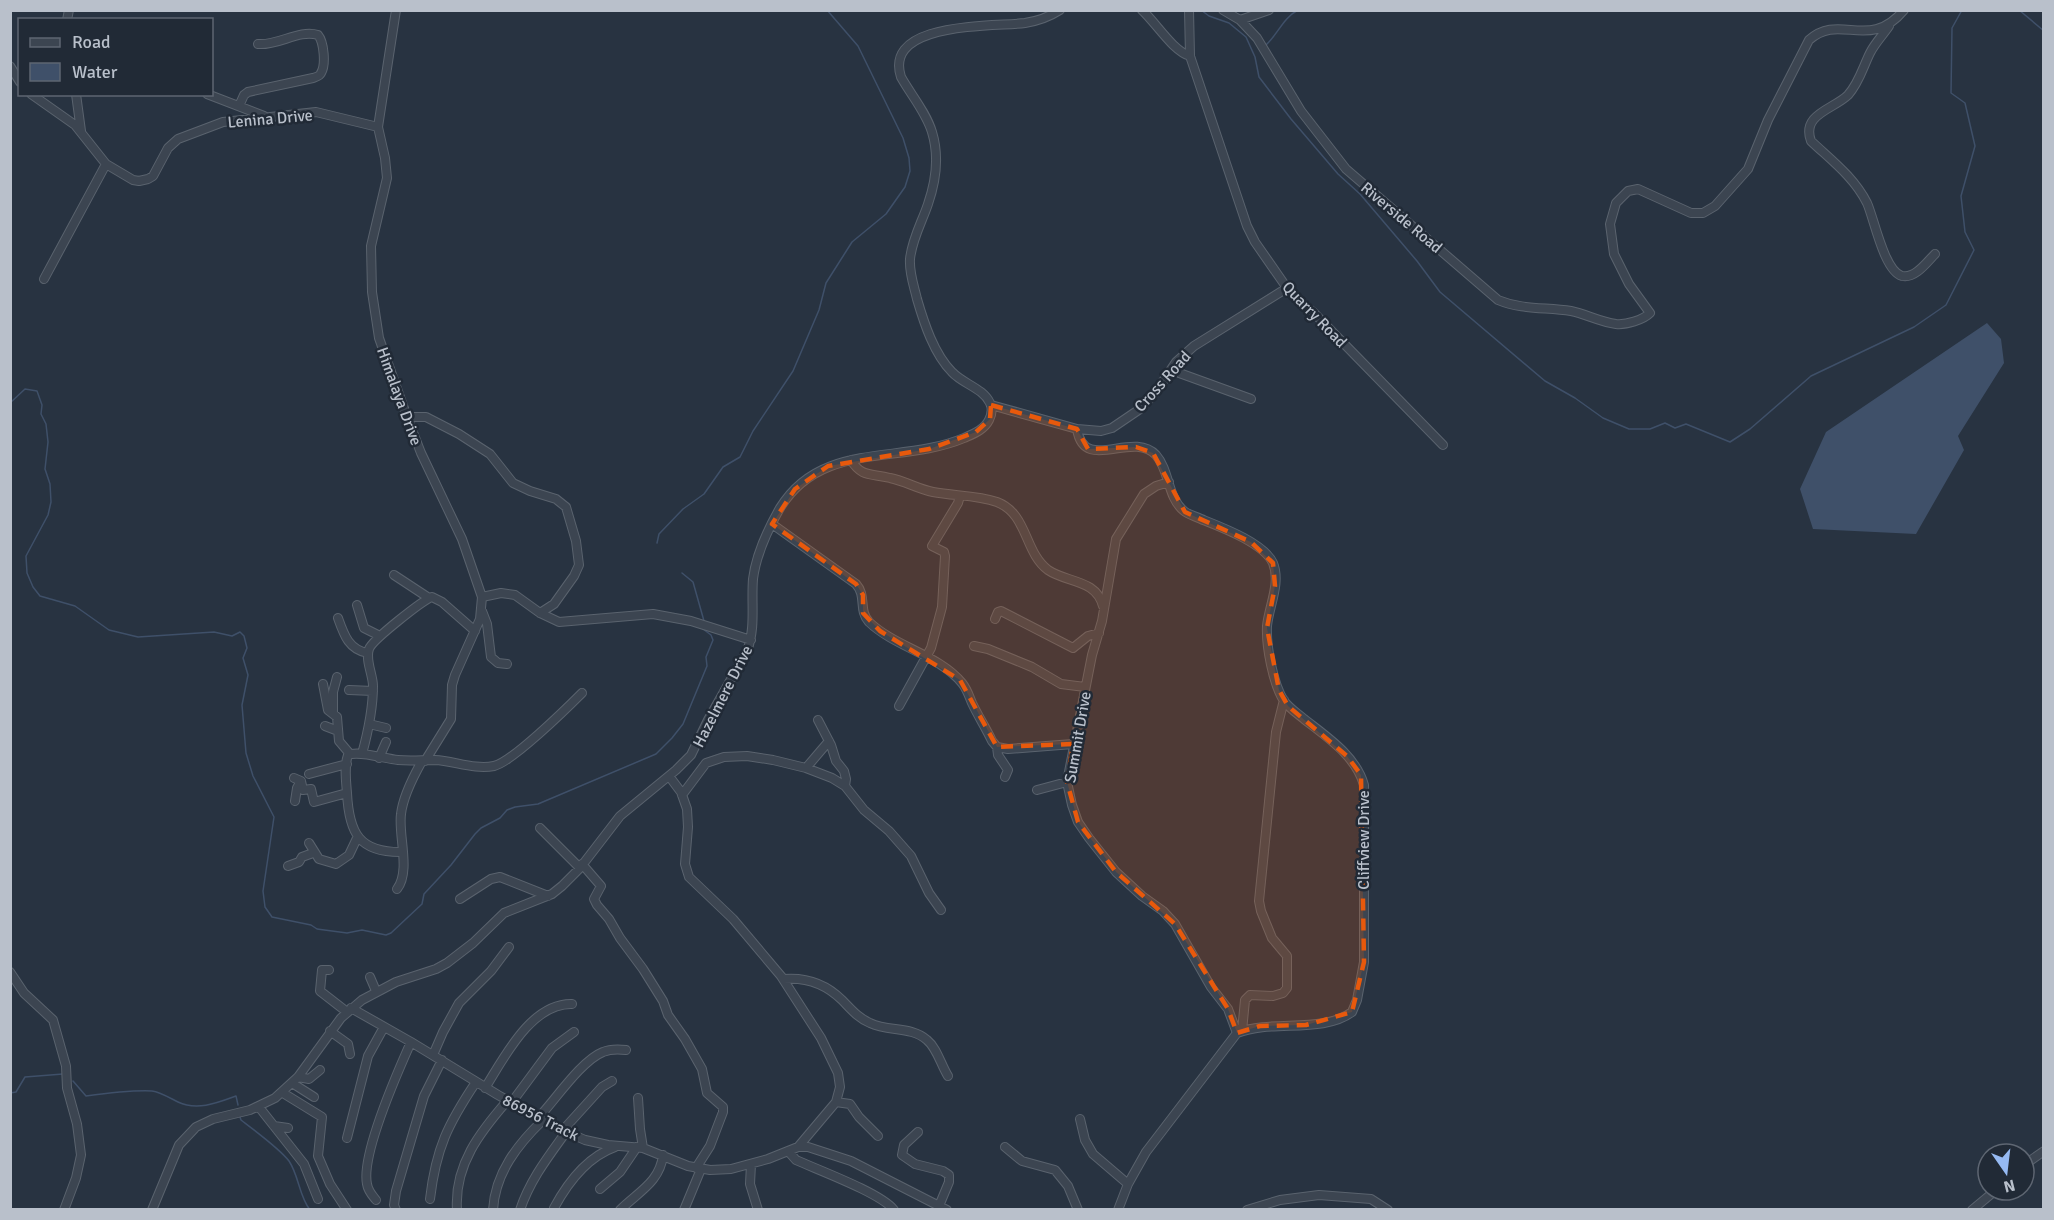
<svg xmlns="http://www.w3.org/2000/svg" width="2054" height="1220" font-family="Signika,sans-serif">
	<rect width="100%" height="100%" fill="#283341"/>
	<path fill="#3f5069" d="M1987 323 2001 339 2004 363 1958 436 1964 450 1916 534 1813 529 1800 489 1826 432Z"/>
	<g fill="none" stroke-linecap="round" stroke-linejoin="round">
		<path stroke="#3f5069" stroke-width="1.5" d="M1201 10 1209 16 1229 23 1246 37 1255 57 1259 77 1291 119 1338 174 1360 194 1417 261 1440 292 1545 381 1575 398 1603 418 1629 429H1650L1665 423 1675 428 1686 424 1730 442 1750 429 1811 376 1914 327 1946 305 1974 250 1965 232 1961 196 1975 146 1965 103 1951 93 1952 28 1962 10
			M2019 10 2044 31
			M1266 45C1278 34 1283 18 1298 10
			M10 403 25 389 37 391 42 405 41 414 46 424 48 442 45 469 50 484 51 502 48 515 26 556 27 573 33 587 40 596 75 606 109 630 138 637 214 632 232 636 240 632 244 636 247 648 243 658 248 675 242 705 246 753 253 776 274 817 263 891 265 907 272 917 311 925 317 929 347 933 362 930 386 935 391 933 422 904 424 894 451 865 475 834 481 828 500 818 507 810 515 807 538 804 656 754 672 738 683 724 707 666 706 657 713 640 711 635 703 629
			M657 543 659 534 683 509 704 494 723 467 740 457 753 431 793 371 819 310 826 283 852 242 886 214 905 187 910 171 909 158 903 138 858 46 827 10
			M682 573 693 582 704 621
			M73 1081 86 1096C108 1093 130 1090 152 1091 160 1092 170 1098 178 1102 197 1111 217 1103 236 1096L238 1105
			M10 1093 16 1092 25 1077 63 1074
			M240 1117 241 1120C254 1130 280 1149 289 1161 299 1176 299 1196 310 1210"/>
		<defs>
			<path id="minor" d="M396 10 378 127 385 158 387 178 371 246 372 292 379 338 407 417 421 453 462 539 482 597 480 619 455 675 452 685 451 719 425 761
				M1142 10C1157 24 1173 51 1190 56
				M1189 10 1190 56 1247 226 1255 242 1287 288 1296 298 1313 312 1443 445
				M1223 10 1240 20 1257 38 1301 111 1346 169 1498 300C1522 310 1546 307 1571 311 1586 314 1600 322 1616 324 1626 325 1643 320 1650 313L1629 284 1614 254 1610 224 1616 203 1628 191 1638 189 1691 213H1703L1715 206 1748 169 1768 120 1809 40C1840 12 1869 52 1904 10
				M67 20 69 10
				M1240 20 1269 10
				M1889 26C1883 35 1875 43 1870 53 1863 67 1859 83 1848 95 1834 109 1801 114 1811 141 1831 160 1854 177 1867 203 1874 218 1884 271 1902 276 1915 279 1927 262 1935 254
				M10 66 20 82
				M31 94 75 125 106 164 133 180 139 181 148 179 153 176 168 148 178 139 223 122 316 112 378 127
				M76 94 81 131
				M207 94 264 116
				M239 106 244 95 248 92 313 78C316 77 320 76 321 73 326 65 324 42 318 35 299 29 278 46 258 44
				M44 279 106 164
				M1171 370 1251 399
				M991 405 1077 429 1101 431 1112 428 1140 409 1155 393 1176 362 1194 346 1287 288
				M407 417H426L459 434 490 454 513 483 530 491 556 499 566 507 576 541 579 565 574 576 554 604 540 613
				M1077 429C1084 474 1132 430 1156 455 1170 471 1167 497 1184 511 1189 515 1195 516 1201 519 1221 527 1264 543 1273 563 1281 583 1269 606 1267 626 1266 646 1273 684 1284 701 1289 708 1297 713 1304 719 1327 737 1356 756 1364 785V962L1357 1000 1352 1012C1322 1034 1273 1019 1237 1033L1146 1152 1128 1184 1118 1210
				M851 460C862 478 871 473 890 478 905 481 918 489 933 492 954 496 977 495 997 502 1028 514 1024 552 1048 570 1067 583 1096 579 1103 606
				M1169 482 1156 486 1144 494 1116 539 1102 621 1092 655 1067 782 1072 805 1078 822 1089 838 1116 872 1142 896 1163 911 1175 924 1211 987 1228 1009 1237 1033
				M772 524 856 584C867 596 858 610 869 622 895 647 939 655 962 683 967 689 969 696 972 703 978 716 986 728 992 741L997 747 1008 749 1073 744
				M394 575 429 598
				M482 597 501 593 515 595 540 613 559 622 653 614 691 621 751 640
				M357 605 364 628 380 636
				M482 611 487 624 491 657 498 663 507 664
				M338 618C344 635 349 650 368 653
				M995 619 998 612 1001 611 1073 648 1088 636 1099 633
				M974 646 988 649 1032 667 1061 684 1085 687
				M323 684 328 710 337 717 339 741 350 754
				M349 690 373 691
				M899 706 931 648 942 607 945 556 944 552 932 546 958 503 960 496
				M333 713V692L337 677
				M818 720 831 745 836 761 844 771 846 779 845 786
				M369 724 386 728
				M325 726 338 731
				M997 747 998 755 1008 770 1005 777
				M362 754C368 732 373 709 373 686 373 675 365 660 369 649 372 640 423 600 432 597L442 602 475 631
				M379 758 386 742
				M806 768 829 741
				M309 774 347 764
				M669 776 681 792 687 809 688 827 685 864 689 877 733 919 781 976 821 1038 838 1073 840 1087 836 1102 798 1147
				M294 778 301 781 303 790 311 789 314 802 347 793
				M1037 790 1067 782
				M682 795 706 763 724 757 747 756 773 760 806 768 832 778 845 786 864 810 889 831 911 856 929 893 941 910
				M295 801 297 788 301 781
				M540 828 580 868
				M309 843 319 859 336 864 349 855 358 836
				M403 852C359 853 349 833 347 793 346 781 344 766 348 755 359 750 385 759 398 760 410 761 422 760 435 760 454 761 475 770 494 766 512 762 567 708 582 693
				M582 864 601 886 594 899 597 905 609 919 620 938 643 969 663 1001 668 1015 685 1039 702 1069 707 1093 723 1107V1112L710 1146 696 1168
				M288 866 299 862 302 857 313 853
				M397 889C411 871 398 835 401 814 403 796 413 777 422 761
				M460 899 491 879 500 877 548 896
				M329 970H322L320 991 347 1012
				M10 972 24 993 53 1020 66 1066 67 1088 77 1124 81 1155 76 1178 64 1210
				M370 977 376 991
				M783 979C805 977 826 984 842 1000 851 1009 858 1018 870 1023 889 1032 911 1026 927 1040 937 1048 941 1065 948 1076
				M351 1008 411 1042 498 1095 555 1127 585 1140 608 1145 643 1148 688 1166 710 1170 731 1169 768 1159 798 1147H808L851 1161 947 1210
				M330 1031 348 1044 350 1054
				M1242 1031 1245 1000 1250 995 1273 996 1283 993 1287 988V956L1272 938 1261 911 1259 901 1276 732 1284 700
				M433 1055 443 1032 459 1003 491 971 509 947
				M298 1077 309 1079 320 1070
				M292 1083 314 1097
				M485 1088C504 1058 531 1003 572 1004
				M283 1093 322 1117 318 1156 330 1184 347 1210
				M638 1098 640 1129 643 1148
				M512 1102 552 1048 574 1032
				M836 1102 850 1104 859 1117 878 1136
				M259 1107 304 1164 318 1199
				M539 1117C555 1100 582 1060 603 1052 610 1049 618 1049 626 1050
				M1080 1119 1085 1140 1093 1154 1128 1184
				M274 1126 288 1128
				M563 1130 602 1087 612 1081
				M918 1132 904 1145 902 1155 915 1164 943 1171 949 1175V1182L939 1206
				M347 1138 368 1056 384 1027
				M1005 1147 1022 1161 1055 1170 1068 1186 1078 1210
				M788 1151 796 1160C818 1170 881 1193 894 1210
				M751 1164 750 1184 758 1210
				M2024 1165 2044 1151
				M600 1189 620 1172 637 1147
				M430 1199C436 1148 448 1124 476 1082
				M376 1200C372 1195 368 1191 367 1184 361 1155 398 1071 411 1042
				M554 1208C568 1182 587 1157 615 1147
				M152 1210 179 1145 196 1127 213 1119 250 1110 275 1098 298 1077 341 1018 362 1000 396 982 436 969 447 963 473 943 504 913 552 894 562 886 580 868 620 816 676 770 691 755 708 720 747 651C756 627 751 604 753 579 756 555 768 529 780 508 822 440 900 465 964 438 973 434 984 430 989 420 992 414 993 409 990 403 983 388 963 384 952 372 934 354 924 323 917 299 914 286 909 273 910 259 912 239 922 222 928 204 936 181 939 155 932 132 926 112 911 95 901 77 883 21 994 27 1025 23 1038 21 1049 17 1060 10
				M396 1210 394 1205 396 1191 424 1096 442 1060
				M457 1210C454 1165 480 1132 508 1100
				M493 1210C495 1173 518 1144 543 1120
				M520 1210C530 1180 548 1157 566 1132
				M620 1210C638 1192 660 1182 663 1155
				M684 1210 701 1169
				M1247 1210 1280 1200 1319 1195 1371 1199 1388 1210
				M1972 1210 1996 1190"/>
		</defs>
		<use href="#minor" stroke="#5a636e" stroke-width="10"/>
		<use href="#minor" stroke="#3c4551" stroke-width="8"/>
	</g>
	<path fill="#e8590c" fill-opacity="0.2" stroke="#e8590c" stroke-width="4.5" stroke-dasharray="12 8" stroke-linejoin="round" d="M991 405 1077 429 1088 449 1136 447 1153 453 1185 512 1251 542 1273 563 1275 586 1267 628 1279 690 1288 706 1347 756 1361 775 1364 962 1352 1012 1306 1025 1260 1026 1237 1033 1228 1009 1175 924 1116 872 1078 822 1067 782 1073 744 997 747 960 680 880 631 863 613V595L856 584 772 524 795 489 828 466 929 449 976 432 990 419Z"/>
	<g text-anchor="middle" stroke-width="5" stroke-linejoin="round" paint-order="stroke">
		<g font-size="16" fill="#b9c0cb" stroke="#212a36">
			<text transform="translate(270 118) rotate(-5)" y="6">Lenina Drive</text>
			<text transform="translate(1402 217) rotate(40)" y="6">Riverside Road</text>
			<text transform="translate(1315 314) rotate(46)" y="6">Quarry Road</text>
			<text transform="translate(1162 381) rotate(-48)" y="6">Cross Road</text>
			<text transform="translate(400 396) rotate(70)" y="6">Himalaya Drive</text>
			<text transform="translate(722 696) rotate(-63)" y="6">Hazelmere Drive</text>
			<text transform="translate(1077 737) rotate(-80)" y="6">Summit Drive</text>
			<text transform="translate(1363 840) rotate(-90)" y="6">Cliffview Drive</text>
			<text transform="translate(541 1117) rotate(27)" y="6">86956 Track</text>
		</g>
	</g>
	<rect width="2054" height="1220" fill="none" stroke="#b9c0cb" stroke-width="24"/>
	<rect x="18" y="18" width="195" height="78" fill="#212a36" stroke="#5e6672" stroke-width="1.5"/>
	<rect x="30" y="38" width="30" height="9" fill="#3c4551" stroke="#5e6672" stroke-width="1.5"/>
	<text x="72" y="48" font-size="18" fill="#b9c0cb">Road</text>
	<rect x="30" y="63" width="30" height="18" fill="#3f5069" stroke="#5e6672" stroke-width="1.5"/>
	<text x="72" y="78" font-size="18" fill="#b9c0cb">Water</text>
	<g transform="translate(2006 1172) rotate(166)"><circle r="28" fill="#212a36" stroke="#5e6672" stroke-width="1.5"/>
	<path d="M0-4.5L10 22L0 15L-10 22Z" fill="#96baf3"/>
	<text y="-9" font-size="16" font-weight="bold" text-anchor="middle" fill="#b9c0cb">N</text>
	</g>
</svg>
